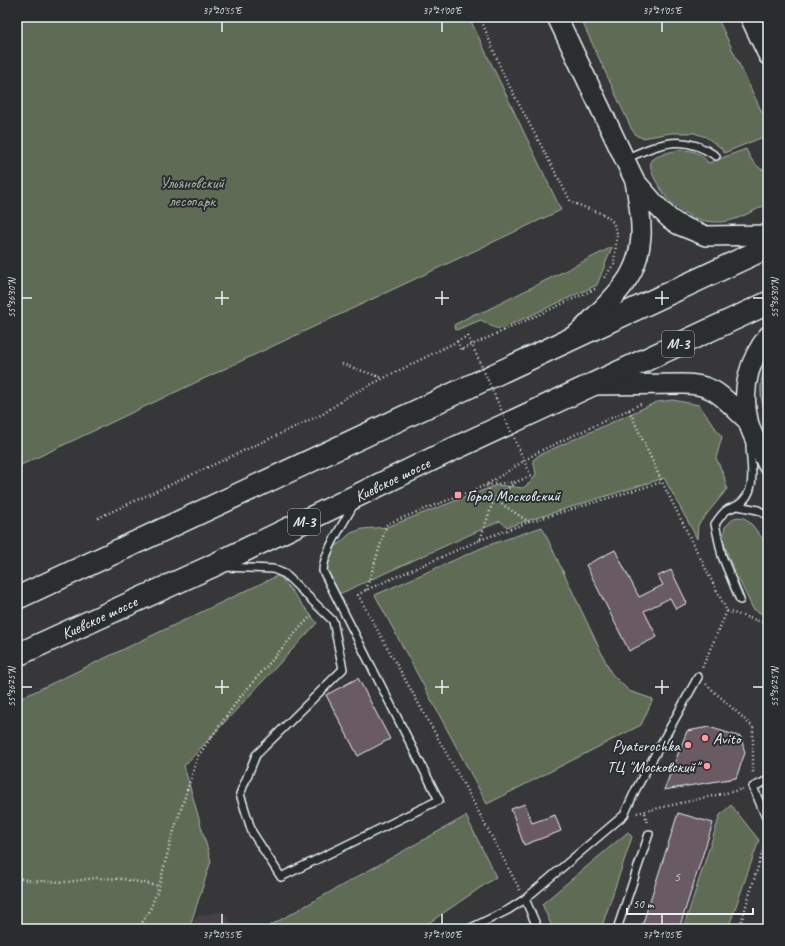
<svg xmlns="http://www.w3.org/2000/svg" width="785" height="946" font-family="Caveat,sans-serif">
	<rect width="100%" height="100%" fill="#373639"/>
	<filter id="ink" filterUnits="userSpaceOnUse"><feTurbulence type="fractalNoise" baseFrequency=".025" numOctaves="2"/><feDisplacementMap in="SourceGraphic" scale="8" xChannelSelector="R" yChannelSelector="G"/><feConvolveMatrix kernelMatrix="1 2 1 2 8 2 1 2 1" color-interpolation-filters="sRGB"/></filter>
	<g filter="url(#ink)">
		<path fill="#474146" d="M223 911 236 929H187L198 916Z"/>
		<path fill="#5f6c54" stroke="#a4aea6" d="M17 17H469L561 210 17 467Z
			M580 17H717L768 125V135L724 153 721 148 706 137 694 133H671L643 138 637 136 632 130Z
			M746 149C751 160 756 168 768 172V204C757 209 739 219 728 221 703 226 675 213 662 191 656 181 649 172 651 160 667 150 697 143 708 163Z
			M612 247 597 285 503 328C493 330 489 324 481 320L456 330 454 325 474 314 485 311Z
			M768 360V421C759 400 758 380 768 360Z
			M673 400 699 405 722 437 716 458 724 476 727 489 698 525 697 539 692 529 664 478 507 527 500 521 337 595 326 573V566L329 556 335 547 351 533 362 529 387 527 497 485 523 488 531 482 536 474 533 460 539 455 657 402Z
			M738 517 745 518 753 526 768 546V617L753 609 729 559 723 539 725 527 734 518Z
			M542 527 611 673 629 691 653 699 641 725 487 804 375 595 486 546Z
			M279 575 317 623 184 766 211 861 189 929H17V700Z
			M731 805 759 840 728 929H683L720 815Z
			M466 816 496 877 420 929H264Z
			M628 832 632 837 601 929H553L542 904Z"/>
		<path fill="#6b5a63" stroke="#e8f1f8" d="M615 550 639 597 663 585 658 576 671 570 687 603 676 609 670 598 644 611 657 637 629 651 586 565Z
			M358 678 390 739 358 756 326 695Z
			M709 727 741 737 745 753 736 778 664 790 687 731Z
			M525 804 532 823 555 815 561 831 524 845 511 809Z
			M678 813 713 823 679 929H641Z"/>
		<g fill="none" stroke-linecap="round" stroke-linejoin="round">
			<defs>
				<path id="lane" d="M625 159C659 144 682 132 716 156
					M738 506 758 510 768 516
					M224 567 273 569 285 574 333 621 343 669 256 755 240 794 252 832 281 877 439 800 323 571C323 553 345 521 354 504
					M740 600 722 556 715 524C718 520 722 513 727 510 730 508 735 507 738 505 759 492 750 464 750 444
					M768 780 753 787 768 822
					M525 899 624 815 636 789 698 677
					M469 929 508 910 525 899 538 929
					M617 929 649 834"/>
				<path id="secondary" d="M557 17 635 181 655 204 670 219 679 225 706 236 768 235
					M750 17 768 55
					M578 333C586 326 594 317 602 309 624 287 639 269 641 236 642 217 638 199 635 181
					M768 336C749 360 741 389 748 420 750 433 762 452 768 465
					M592 385 683 384C718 384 724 400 748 421"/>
				<path id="highway" d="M17 598 768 247
					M17 655 210 567 447 452 768 303"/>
			</defs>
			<use href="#lane" stroke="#e8f1f8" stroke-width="10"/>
			<use href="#secondary" stroke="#e8f1f8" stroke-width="22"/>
			<use href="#highway" stroke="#e8f1f8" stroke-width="25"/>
			<path stroke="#e8f1f8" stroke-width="2.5" stroke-dasharray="1 3" stroke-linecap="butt" d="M480 17 504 76 571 202 605 215 613 222 617 233 614 264 603 279
				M457 341 461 350 597 288
				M342 364 383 378
				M629 410 662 482
				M98 518 323 414 350 395 468 336
				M529 522 494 499 486 485 538 452 643 403
				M480 540 529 522 662 482 727 611 702 668
				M366 590 387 524 486 485 515 482
				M727 611 768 624
				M706 684 753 727V775
				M637 813 743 789
				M645 813 647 824
				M17 878 33 881 67 882 95 878 123 879 159 886
				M520 890 469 794 358 595 366 590 480 540 494 499 516 482 531 476
				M138 929 149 912 159 886 171 840 198 756 241 696 298 630 312 615
				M739 929 768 834"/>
			<use href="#lane" stroke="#2a2d2e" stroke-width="7"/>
			<use href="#secondary" stroke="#2a2d2e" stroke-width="19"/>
			<use href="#highway" stroke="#2a2d2e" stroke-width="22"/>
			<path stroke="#e8f1f8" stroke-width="2.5" stroke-dasharray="1 3" stroke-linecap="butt" d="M468 336 531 476"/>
		</g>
	</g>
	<path fill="none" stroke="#e8f1f8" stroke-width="1.5" d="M222 22V32M442 22V32M662 22V32M222 291V305M442 291V305M662 291V305M22 298H32M215 298H229M435 298H449M655 298H669M753 298H763M222 680V694M442 680V694M662 680V694M22 687H32M215 687H229M435 687H449M655 687H669M753 687H763M222 914V924M442 914V924M662 914V924"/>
	<g fill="#ff9aa2" stroke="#2a2d2e" stroke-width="1.5">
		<rect x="454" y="491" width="8" height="8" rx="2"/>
		<circle cx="705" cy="738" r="4"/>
		<circle cx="688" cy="745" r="4"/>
		<circle cx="707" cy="766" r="4"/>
	</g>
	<g text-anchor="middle" stroke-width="4" stroke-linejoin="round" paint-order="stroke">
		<g font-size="14" fill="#c9cbd3">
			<text x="677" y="881">5</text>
		</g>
		<g fill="#2a2d2e" stroke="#afb6bb" stroke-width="1">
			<rect x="662" y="331" width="32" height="26" rx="3"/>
			<rect x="288" y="509" width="32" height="26" rx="3"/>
		</g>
		<g font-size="15" font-weight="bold" fill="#e8f1f8">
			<text x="678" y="349">М-3</text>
			<text x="304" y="527">М-3</text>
		</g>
		<g font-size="16" fill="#aab5ae" stroke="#2a2d2e">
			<text x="192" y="188">Ульяновский<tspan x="192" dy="18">лесопарк</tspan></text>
		</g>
		<g font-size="16" fill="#e8f1f8" stroke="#2a2d2e">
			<text transform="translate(392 479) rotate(-26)" y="6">Киевское шоссе</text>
			<text transform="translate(99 617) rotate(-25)" y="6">Киевское шоссе</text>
		</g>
		<g font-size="16" fill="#e8f1f8" stroke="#2a2d2e" text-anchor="start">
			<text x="466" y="501">Город Московский</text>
			<text x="713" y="744">Avito</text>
			<text x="680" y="751" text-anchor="end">Pyaterochka</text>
			<text x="699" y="772" text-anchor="end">ТЦ "Московский"</text>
		</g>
	</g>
	<rect width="785" height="946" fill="none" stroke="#2a2d2e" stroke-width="44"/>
	<path d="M627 908v6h126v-6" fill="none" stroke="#e8f1f8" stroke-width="2"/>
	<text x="633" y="908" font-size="12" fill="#e8f1f8" stroke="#2a2d2e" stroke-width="3" paint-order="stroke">50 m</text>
	<rect x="22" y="22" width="741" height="902" fill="none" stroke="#e8f1f8" stroke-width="1.5"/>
	<g font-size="10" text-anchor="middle" fill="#e8f1f8">
		<text x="222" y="14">37°20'55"E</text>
		<text x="442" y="14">37°21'00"E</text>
		<text x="662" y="14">37°21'05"E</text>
		<text transform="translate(11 298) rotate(-90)" y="4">55°36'30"N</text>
		<text transform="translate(774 298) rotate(-90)" y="4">55°36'30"N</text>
		<text transform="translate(11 687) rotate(-90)" y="4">55°36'25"N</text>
		<text transform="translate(774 687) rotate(-90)" y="4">55°36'25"N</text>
		<text x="222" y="938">37°20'55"E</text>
		<text x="442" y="938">37°21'00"E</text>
		<text x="662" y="938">37°21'05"E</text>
	</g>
</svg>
